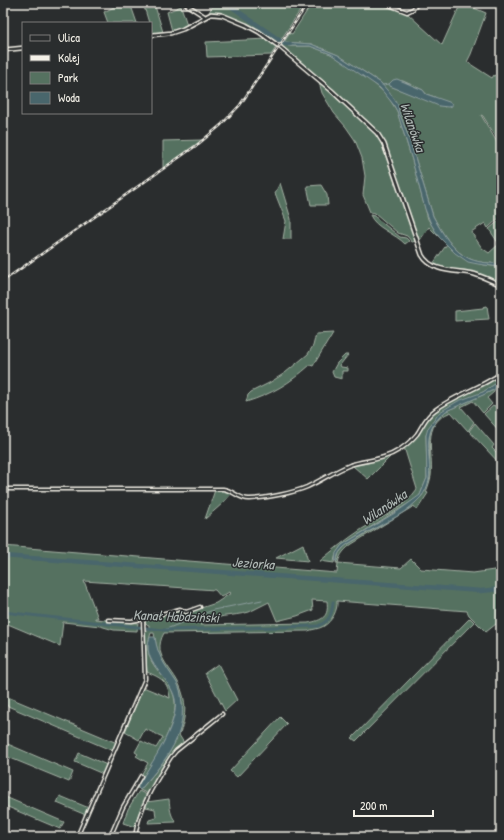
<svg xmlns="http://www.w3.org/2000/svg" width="504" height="840" font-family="'Patrick Hand',sans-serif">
	<rect width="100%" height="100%" fill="#2a2d2e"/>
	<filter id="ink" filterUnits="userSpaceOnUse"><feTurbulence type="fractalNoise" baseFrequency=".025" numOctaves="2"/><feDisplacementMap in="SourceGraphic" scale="8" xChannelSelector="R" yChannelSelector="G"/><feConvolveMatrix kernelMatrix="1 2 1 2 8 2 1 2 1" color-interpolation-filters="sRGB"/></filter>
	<g filter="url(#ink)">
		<path fill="#557160" stroke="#a4b1a4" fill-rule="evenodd" d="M122 3H130L137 23H108L104 12Z
			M143 3H154L163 32 152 33 151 23H149Z
			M210 3H305L280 41 278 40 276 42 258 30 220 12H209L212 7Z
			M312 3H382L408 14 442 45 460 5 457 3H462L486 13 471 54 467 62 492 78 494 75 501 79V145L483 116 481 115 501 149V216L488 228 485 223 471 232 482 248 489 253 499 244 489 229 501 219V242L499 244 501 246V264C491 263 479 263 470 259 453 252 441 231 433 216L410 141 399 112V109L381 83 338 55 311 44 284 42 290 33 292 34ZM396 80 403 81 423 90 426 94 435 97 445 107 390 86Z
			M181 6 187 25 180 29 172 31 167 12Z
			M267 39 277 46 271 55 207 57 206 42Z
			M283 44 289 46H310L331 54 369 79 387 95 397 111 412 160 428 219 439 237 429 227 420 240H418L385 146 378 132 321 79 282 47Z
			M319 82 375 133 380 140 416 241 412 242 407 236 398 233 375 213 370 212 363 195 365 176 362 158 355 140 346 127 334 113 322 93Z
			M202 140 163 168V141Z
			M280 183 291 219V239H283L286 221 275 193Z
			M321 185 327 195 328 205H311L307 186Z
			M370 215 374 216 400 237 406 238 409 241 405 244C396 234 375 228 370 215Z
			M447 244C462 262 479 265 501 267V283L474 273 438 266 433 264Z
			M487 306 489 319 455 321V311L483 308V307Z
			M333 333 313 366 310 365C290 383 272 394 246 402L248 395 251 392 269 383 285 373 308 354 313 346 316 334Z
			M345 355H348L340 365 341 367 348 368V371H342V379L334 377 332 372 337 363Z
			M501 374V380L483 392 440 412 426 435 427 478 420 495 417 498 342 545C337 551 335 555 334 563L320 561C333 550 347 539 362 529 381 517 404 509 417 489L404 447 417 436 428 417 433 413 453 400 489 382Z
			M494 390V392L487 398 492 404 483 413 473 401 461 407 474 422 468 431 451 412C420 424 434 452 431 476 430 481 428 487 426 492L428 493 417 510 414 506 352 544C345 549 340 554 338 563H336L339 553 345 546 398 515 416 502 422 496 430 478 429 439 431 430 436 421 446 411Z
			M494 405 501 414V433L484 414Z
			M475 423 494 445 492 448 501 457V465L469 431Z
			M391 456 368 479 353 466 373 462Z
			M215 490H224L232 493 223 503 205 519Z
			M303 544 308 561 276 558Z
			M3 546 337 573 338 563 401 568 411 559 421 569 473 573 501 569V620L486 632 469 615 467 611 337 601C338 610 332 621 324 626 319 629 313 629 308 631L164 633C150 658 176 669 182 692 187 706 185 721 179 735L184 743 170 756 148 794 140 790C162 765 185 739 182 704 181 698 181 694 179 688 175 679 168 671 163 662 157 653 156 643 154 633H151C138 667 172 673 175 702 177 726 151 765 138 785L137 789 135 786 136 784 148 763 136 756 138 754 135 752 141 741 156 748 163 737 145 729 139 740 125 732 143 687 170 698C168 681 161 678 147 672L144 635 145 630H149V625L145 624 146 620 179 610 186 613 216 603 231 593 229 592 221 597 215 590 84 581 98 618H95V619L138 623 137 631 114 630 100 626 63 622 60 646 3 622ZM312 600 327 601C329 617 323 620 308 623L200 625C215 614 232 617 249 612 256 609 262 605 269 602L277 621 297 616 313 610Z
			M470 618 474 622 356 741 352 738Z
			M218 664 237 700 225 711 205 673Z
			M3 695 117 743 113 751 3 704Z
			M280 717 287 724 237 777 230 771Z
			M3 742 73 772 69 782 3 755Z
			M79 753 107 765 103 774 75 762Z
			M139 791 147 795 139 813 135 827 123 823 128 809Z
			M3 796 64 822 60 829 3 805Z
			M60 796 89 808 86 815 57 803Z
			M169 799C170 808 170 815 176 822L148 823 149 820 156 818 155 809 146 807 147 802Z"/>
		<path fill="#49666c" stroke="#8d9e9e" d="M284 42 311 44 338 55 381 83 393 97 398 105 399 112 410 141 433 216C441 231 453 252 470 259 479 263 491 263 501 264V267L478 264 468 262 455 253 439 237 431 224 425 209 412 160 397 111 393 104 380 88 331 54 310 46H289L283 44Z
			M397 79 423 90 426 94 449 102 452 104V106L448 107 439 106 390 86 389 84 393 80Z
			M501 380V386L483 395 446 411C440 416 434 422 431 430 422 454 441 480 416 502 401 517 379 525 361 536 355 540 348 543 343 548 339 552 337 555 337 561H335L336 553 342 545 398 511 420 495 427 478 426 435 428 428 440 412 458 401 483 392Z
			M150 637H155C157 656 167 668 177 683 181 690 181 696 182 704 186 739 161 765 140 790L138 788V785C150 766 180 722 175 699 170 676 140 662 150 637Z"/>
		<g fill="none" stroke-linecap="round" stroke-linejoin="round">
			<path stroke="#8d9e9e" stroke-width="1" d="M382 85 389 84
				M164 630 213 610 262 600"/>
			<path stroke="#49666c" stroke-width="3" d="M3 612 164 630 318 626C330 621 332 614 333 602"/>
			<path stroke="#49666c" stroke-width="4.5" d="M226 3 285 44H290
				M3 556 481 591 501 589"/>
			<defs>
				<path id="minor" d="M384 3 407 12 413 9 418 3
					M3 489H223C233 490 240 500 250 499 266 498 293 493 307 487 322 480 335 471 350 465 366 460 384 460 399 450 405 446 412 440 417 434 423 425 426 416 435 410 455 395 481 388 501 373
					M108 620 131 621 143 619
					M77 837 145 679 143 619 180 609 186 612 200 607
					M110 837 123 807 141 776
					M135 837C139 807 155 782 171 757L176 751 222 714"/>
				<path id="tertiary" d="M184 3 204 16
					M151 35 171 33 183 29 211 14 222 15 246 25 259 32 280 47 331 90 377 133 384 144 422 255C432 273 457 270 474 274 484 277 492 281 501 285
					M3 50 23 48"/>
			</defs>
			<use href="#minor" stroke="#f4f1e8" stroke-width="5"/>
			<use href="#tertiary" stroke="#f4f1e8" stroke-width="5.5"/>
			<use href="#minor" stroke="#2a2d2e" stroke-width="2"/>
			<use href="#tertiary" stroke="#2a2d2e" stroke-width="2.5"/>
			<defs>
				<path id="rail" d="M3 281 197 145 221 125 240 105 308 3"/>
			</defs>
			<use href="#rail" stroke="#f4f1e8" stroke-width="2.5"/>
			<use href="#rail" stroke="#2a2d2e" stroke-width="1" stroke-dasharray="3" stroke-linecap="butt"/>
		</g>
	</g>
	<g text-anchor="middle" stroke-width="3" stroke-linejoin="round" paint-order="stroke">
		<g font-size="14" font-style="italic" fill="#b0b9b6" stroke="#2a2d2e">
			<text transform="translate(413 127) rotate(71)" y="5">Wilanówka</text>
			<text transform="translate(384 507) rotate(-34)" y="5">Wilanówka</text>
			<text transform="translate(253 563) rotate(4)" y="5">Jeziorka</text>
			<text transform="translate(176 616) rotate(2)" y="5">Kanał Habdziński</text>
		</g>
	</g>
	<rect width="504" height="840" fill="none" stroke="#2a2d2e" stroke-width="16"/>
	<rect x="8" y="8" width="488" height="824" fill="none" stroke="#f4f1e8" stroke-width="1.5" filter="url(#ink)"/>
	<rect x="22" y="22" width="130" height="92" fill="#2a2d2e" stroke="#7b7b78"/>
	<rect x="30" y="35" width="20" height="6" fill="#2a2d2e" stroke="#7b7b78"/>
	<text x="58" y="42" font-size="12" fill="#f4f1e8">Ulica</text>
	<rect x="30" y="55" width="20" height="6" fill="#f4f1e8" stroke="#7b7b78"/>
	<text x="58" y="62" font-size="12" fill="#f4f1e8">Kolej</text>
	<rect x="30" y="72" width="20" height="12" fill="#557160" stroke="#7b7b78"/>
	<text x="58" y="82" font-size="12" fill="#f4f1e8">Park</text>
	<rect x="30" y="92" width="20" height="12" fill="#49666c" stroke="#7b7b78"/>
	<text x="58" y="102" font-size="12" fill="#f4f1e8">Woda</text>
	<path d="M354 810v6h79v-6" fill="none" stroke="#f4f1e8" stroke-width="2"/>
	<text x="360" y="810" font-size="12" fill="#f4f1e8" stroke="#2a2d2e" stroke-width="3" paint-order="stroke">200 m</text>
</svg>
